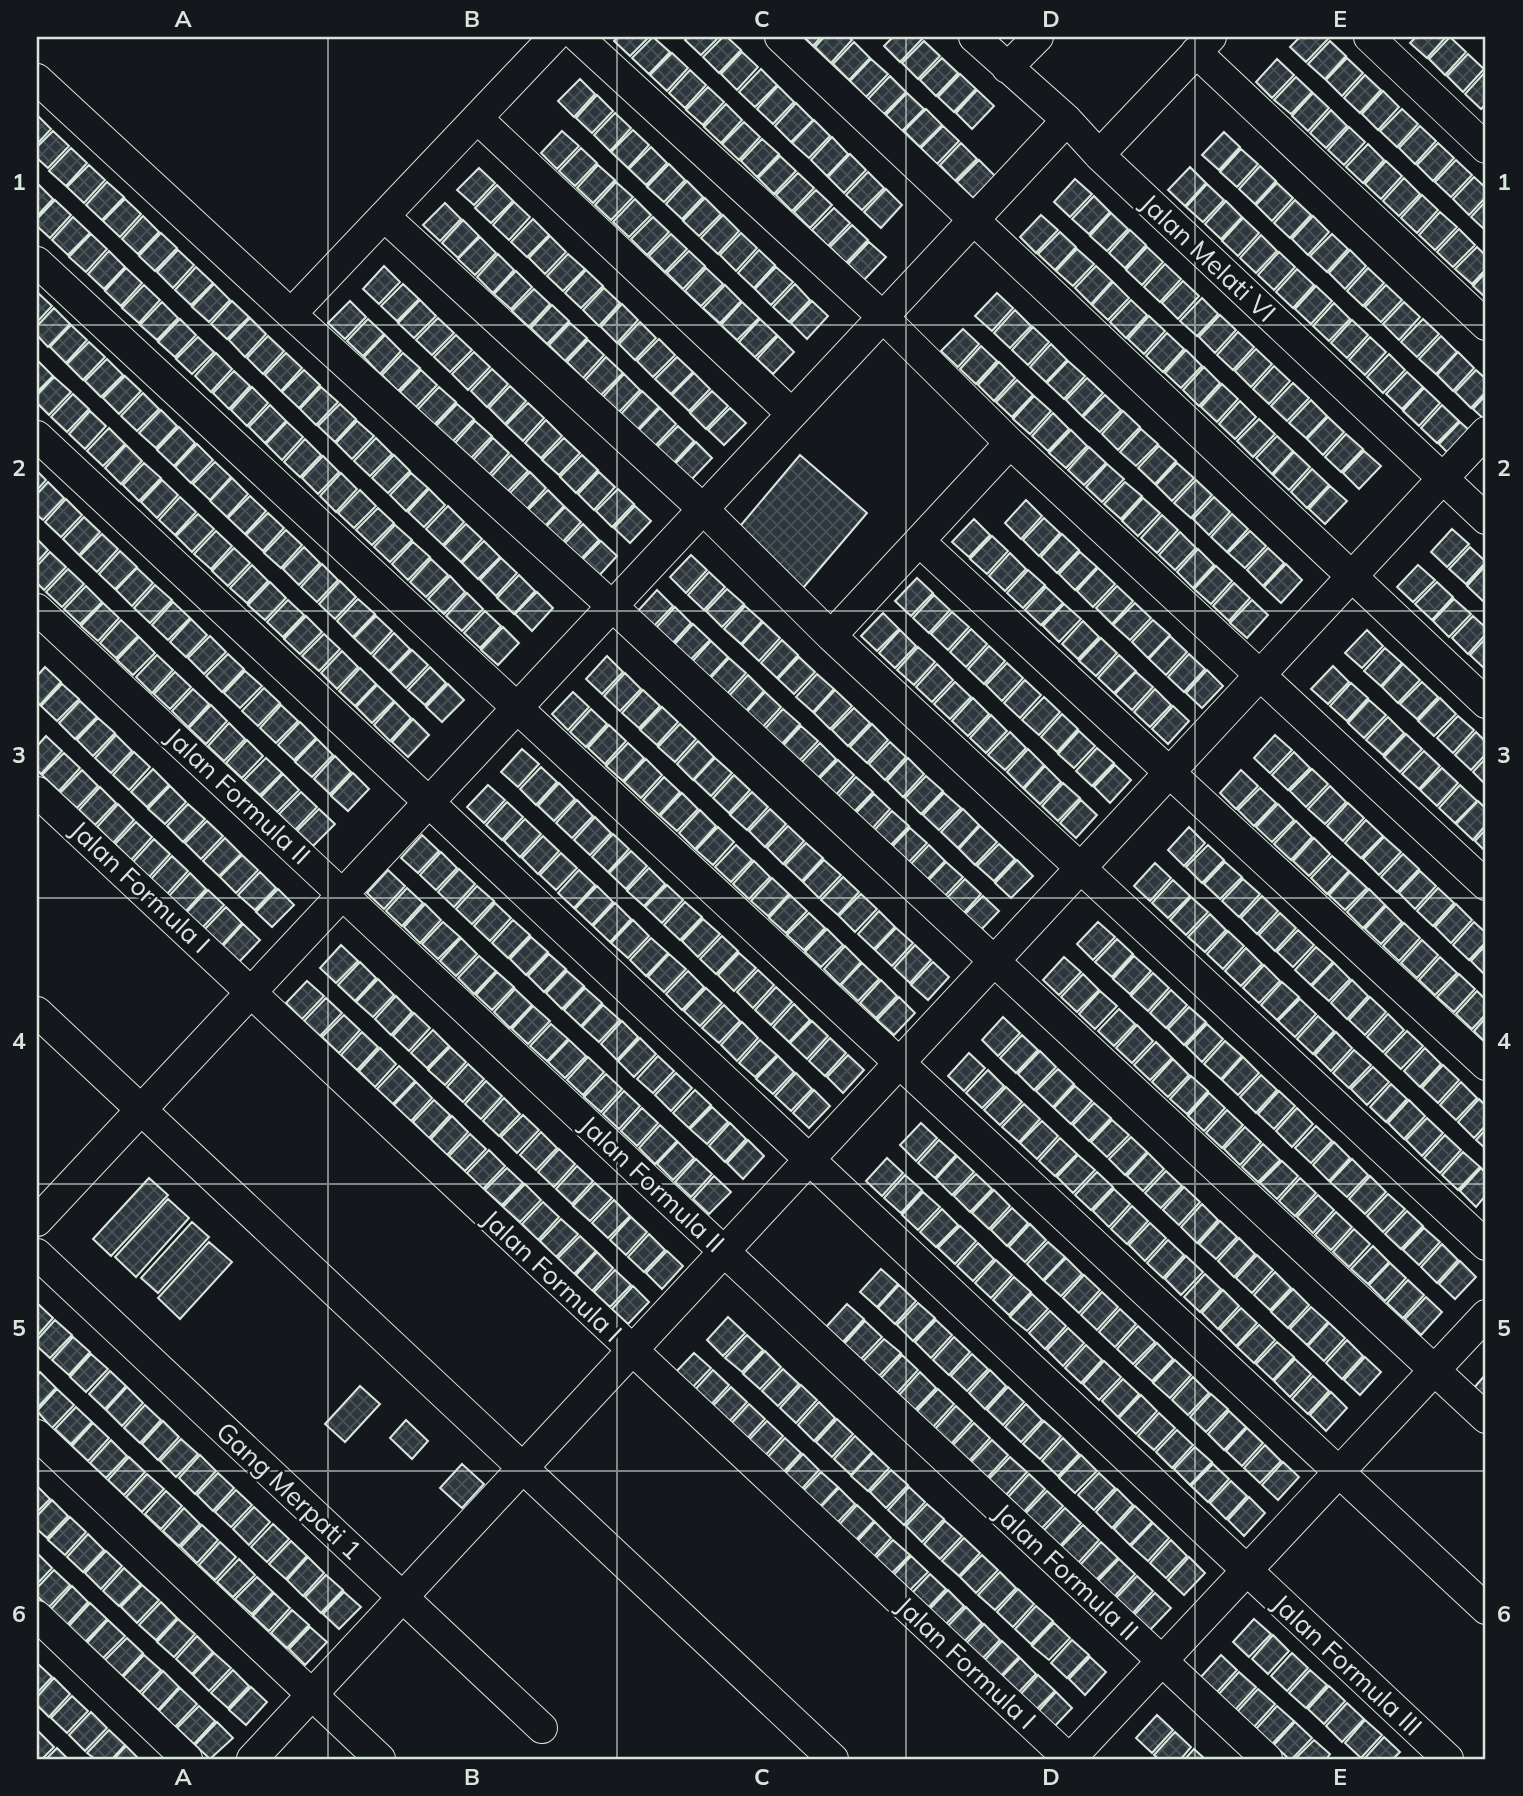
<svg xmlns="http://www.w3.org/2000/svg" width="1523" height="1796" font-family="Mulish,sans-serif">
	<defs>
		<pattern id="building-cross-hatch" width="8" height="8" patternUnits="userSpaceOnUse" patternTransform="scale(1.75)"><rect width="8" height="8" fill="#2c363c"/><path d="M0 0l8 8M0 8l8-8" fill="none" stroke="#4a5358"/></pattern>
	</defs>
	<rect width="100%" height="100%" fill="#14181c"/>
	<path fill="url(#building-cross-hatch)" stroke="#d8e6dc" stroke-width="2" d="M618 37H649L630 56 614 41Z
		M653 37 670 52 649 74 632 58Z
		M688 37H719L701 55 685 40Z
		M723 37H727L741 50 719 73 703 57Z
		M804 37H821L813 46Z
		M824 37H848L852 40 831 63 815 47Z
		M893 37H920L922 39 900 62 884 46Z
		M1300 37H1325L1328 39 1306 62 1290 47Z
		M1416 37H1446L1427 58 1410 43Z
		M1450 37 1466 52 1445 75 1429 59Z
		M924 41 940 56 918 79 902 63Z
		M1330 41 1346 56 1325 79 1308 64Z
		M854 42 870 58 849 80 833 64Z
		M742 52 758 67 737 90 721 74Z
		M672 53 688 68 667 91 650 75Z
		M1468 54 1484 69 1463 92 1447 76Z
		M942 58 958 73 936 96 920 80Z
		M1347 58 1363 73 1342 96 1326 80Z
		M871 59 888 74 866 97 850 81Z
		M1277 59 1294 75 1272 98 1256 82Z
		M761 69 777 85 755 107 739 92Z
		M690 70 706 85 685 108 669 93Z
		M1486 71V104L1481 109 1465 94Z
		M960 74 976 89 954 112 938 97Z
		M1365 75 1381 90 1360 113 1344 98Z
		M890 76 906 92 884 114 868 99Z
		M1296 77 1312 92 1291 114 1274 100Z
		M580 79 595 94 574 117 558 101Z
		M778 86 794 102 773 124 757 109Z
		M708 87 724 102 703 125 686 110Z
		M977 90 994 106 972 129 956 113Z
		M1383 91 1399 107 1378 130 1362 114Z
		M907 93 924 109 902 131 886 115Z
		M1313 93 1329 108 1308 131 1292 116Z
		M597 95 613 111 592 133 576 118Z
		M796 103 813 120 791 142 775 126Z
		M726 104 742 120 721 143 704 127Z
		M926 109 942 125 920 147 904 131Z
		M1402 109 1418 124 1397 147 1380 131Z
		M1331 110 1347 126 1326 148 1310 133Z
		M615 113 631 128 610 151 594 135Z
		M37 115 51 129 37 144Z
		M814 120 830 136 809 158 792 143Z
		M744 122 760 137 739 160 722 144Z
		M943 126 959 141 937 164 921 148Z
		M1420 126 1436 141 1415 164 1399 148Z
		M1349 127 1365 142 1344 165 1328 150Z
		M633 130 649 145 628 168 611 152Z
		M53 131 69 146 48 168 37 158V147Z
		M562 131 579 146 557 169 541 153Z
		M1224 132 1240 147 1219 170 1202 155Z
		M832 137 848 154 827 176 811 160Z
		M762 139 779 154 757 177 741 161Z
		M961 143 977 159 955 181 940 165Z
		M1438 143 1454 158 1433 181 1417 165Z
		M1368 144 1384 160 1363 183 1346 167Z
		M651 147 667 163 646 185 629 169Z
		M71 148 87 163 66 186 49 171Z
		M581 148 597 163 575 186 559 171Z
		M1241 149 1258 164 1237 187 1220 172Z
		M850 154 866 170 844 193 828 177Z
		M780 156 796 171 774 194 758 178Z
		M979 160 995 176 973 198 957 182Z
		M1456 160 1472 175 1451 197 1435 182Z
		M1386 161 1402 176 1381 199 1365 184Z
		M669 164 685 180 664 202 647 187Z
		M89 165 105 180 84 203 67 187Z
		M598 165 615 180 593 203 577 188Z
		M1260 166 1276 181 1255 204 1239 189Z
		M1190 167 1206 183 1185 206 1168 190Z
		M479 168 495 183 474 205 457 190Z
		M868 172 884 188 862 210 846 195Z
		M798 173 814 188 792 211 776 195Z
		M1474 177 1486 188V197L1469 215 1453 199Z
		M1404 178 1420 194 1399 216 1383 201Z
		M1075 179 1092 194 1070 217 1054 202Z
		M687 181 703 197 682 219 666 204Z
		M107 182 124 197 102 220 86 205Z
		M616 182 633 197 611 220 595 205Z
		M37 183 53 199 37 216Z
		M1277 183 1293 198 1272 221 1256 205Z
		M1207 184 1224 200 1203 222 1186 207Z
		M497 185 513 201 491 223 475 208Z
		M886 189 902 205 881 228 864 212Z
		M816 190 832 205 810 228 794 212Z
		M1422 195 1438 210 1417 233 1401 218Z
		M1094 196 1110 212 1089 234 1072 219Z
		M705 198 721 214 699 236 683 221Z
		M125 199 141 214 120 237 103 221Z
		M635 199 651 215 629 237 613 222Z
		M55 200 71 215 50 238 37 226V219Z
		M1295 200 1311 215 1290 238 1274 223Z
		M1226 201 1242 217 1221 239 1205 224Z
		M1486 201V231L1471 217Z
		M514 202 530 217 509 240 493 225Z
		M445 203 461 219 440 241 423 225Z
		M834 208 850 223 828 246 812 230Z
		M1440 212 1457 227 1435 250 1419 235Z
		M1111 213 1128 229 1107 251 1090 236Z
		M723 215 739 231 718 254 701 238Z
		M1041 215 1058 230 1036 253 1020 237Z
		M143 216 159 232 138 254 122 239Z
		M1313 216 1329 232 1308 255 1292 239Z
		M73 217 90 233 68 255 52 240Z
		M653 217 669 232 647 255 631 239Z
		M1243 218 1259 233 1238 256 1222 241Z
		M533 219 549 235 527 257 511 242Z
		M463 220 479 236 458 258 442 243Z
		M852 225 868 240 846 263 830 247Z
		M1459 229 1475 245 1453 267 1437 252Z
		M1130 230 1146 245 1125 268 1109 253Z
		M1060 232 1076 247 1055 270 1038 254Z
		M161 233 177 248 155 271 139 256Z
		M741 233 757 248 736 271 720 255Z
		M91 234 107 249 86 272 69 257Z
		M671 234 687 249 665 272 649 256Z
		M1332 234 1348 249 1327 272 1310 256Z
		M1261 235 1277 251 1256 273 1240 258Z
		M550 236 566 252 545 274 529 258Z
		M480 237 496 253 475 275 458 259Z
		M869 242 886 257 864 280 848 264Z
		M1147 247 1163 262 1142 285 1126 270Z
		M1477 247 1486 256V269L1472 284 1455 269Z
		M1077 249 1094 264 1073 286 1056 271Z
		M178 250 194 265 173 288 157 272Z
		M759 250 775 265 754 288 738 273Z
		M1350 250 1366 266 1345 289 1329 273Z
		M109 251 125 267 104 289 88 274Z
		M689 251 705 266 683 289 667 273Z
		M1279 252 1295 267 1274 290 1258 275Z
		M498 254 514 270 493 293 477 277Z
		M568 254 585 269 563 291 547 276Z
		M1165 264 1181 279 1160 302 1144 287Z
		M384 266 400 282 379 304 363 289Z
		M1096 266 1112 281 1091 304 1075 288Z
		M196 267 213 283 191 305 175 290Z
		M776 267 793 282 771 305 755 289Z
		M126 268 142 283 121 306 105 291Z
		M706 268 723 284 701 306 685 291Z
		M1368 268 1384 283 1363 306 1347 291Z
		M1297 269 1314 285 1293 308 1276 292Z
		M586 270 603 286 581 308 565 293Z
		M516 271 532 287 511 309 494 294Z
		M1486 272V298L1473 286Z
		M1183 281 1199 296 1178 319 1162 303Z
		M1113 282 1129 298 1108 320 1092 305Z
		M214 284 230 300 209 322 192 307Z
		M403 284 419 299 397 321 381 306Z
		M795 284 810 300 789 322 773 307Z
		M144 285 160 300 139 323 122 308Z
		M725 285 741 301 720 323 703 308Z
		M1386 285 1402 300 1381 322 1365 307Z
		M1316 286 1332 301 1311 324 1295 309Z
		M604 288 620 303 599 326 583 310Z
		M534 289 550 304 529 327 512 311Z
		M37 292 52 306 37 322Z
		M997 293 1013 308 992 331 975 316Z
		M1202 298 1218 314 1197 336 1180 321Z
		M420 300 436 316 414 338 398 323Z
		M1131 300 1147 315 1126 338 1110 322Z
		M232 301 249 317 227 339 211 324Z
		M350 301 366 317 345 339 328 323Z
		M812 301 828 316 807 339 791 323Z
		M162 302 178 318 157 340 140 325Z
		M742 302 759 318 737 340 721 325Z
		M1404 302 1420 317 1399 340 1383 324Z
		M1334 303 1350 319 1329 341 1313 326Z
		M622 304 638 320 617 343 601 327Z
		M552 305 569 321 547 344 531 328Z
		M54 308 70 324 48 347 37 335V326Z
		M1015 310 1031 326 1010 348 994 333Z
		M1220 315 1236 330 1215 353 1199 337Z
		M1149 316 1165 331 1144 354 1128 339Z
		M250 318 266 334 245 357 229 340Z
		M438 318 454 333 432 355 416 340Z
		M180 319 196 335 175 357 158 342Z
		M368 319 384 334 363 356 347 341Z
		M760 319 777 335 755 357 739 342Z
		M1423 319 1439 334 1417 357 1401 342Z
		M1352 320 1368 335 1347 358 1331 343Z
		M640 322 656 338 635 360 619 344Z
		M570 323 587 338 565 361 549 345Z
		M71 325 87 340 66 363 50 347Z
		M1033 327 1049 342 1028 365 1012 350Z
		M963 329 979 344 958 367 941 351Z
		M1238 332 1254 347 1233 370 1217 355Z
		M1167 333 1184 349 1163 372 1146 356Z
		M385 335 401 351 380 374 364 357Z
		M456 335 472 350 450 372 434 357Z
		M268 336 284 351 263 374 247 358Z
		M778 336 794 352 773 374 757 359Z
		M1441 336 1457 352 1436 374 1419 359Z
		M198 337 214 352 192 374 176 359Z
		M1370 337 1386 352 1365 375 1349 360Z
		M659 339 675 355 653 377 637 361Z
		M588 340 604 355 583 378 567 362Z
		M89 342 105 357 83 380 67 364Z
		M1051 344 1067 360 1046 382 1030 367Z
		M981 346 997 361 976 384 960 369Z
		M1256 349 1272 364 1251 387 1235 371Z
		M1186 350 1202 366 1181 388 1165 373Z
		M474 352 490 367 468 390 452 374Z
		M1458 352 1474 368 1453 391 1437 375Z
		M216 353 232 369 211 392 195 376Z
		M286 353 302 368 281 391 265 375Z
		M403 353 420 368 398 391 382 375Z
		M1389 354 1405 370 1383 393 1367 377Z
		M606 357 623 373 601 395 585 380Z
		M677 357 693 372 671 394 655 379Z
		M107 359 123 375 101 397 85 381Z
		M37 360 53 376 37 392Z
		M1068 361 1085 376 1064 399 1047 383Z
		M999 362 1015 378 994 401 978 385Z
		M1274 366 1290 381 1269 404 1253 389Z
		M1204 367 1220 383 1199 406 1183 390Z
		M492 369 508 384 487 407 471 391Z
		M304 370 320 385 299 408 282 392Z
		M421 370 437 385 416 407 400 392Z
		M1476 370 1486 379V392L1471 408 1455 392Z
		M234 371 250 386 229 409 213 393Z
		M1407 372 1423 387 1402 409 1386 394Z
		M694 373 710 389 689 411 672 395Z
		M624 374 640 390 619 412 603 397Z
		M125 376 141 391 119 414 103 398Z
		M54 377 71 392 49 415 37 403V395Z
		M1087 378 1103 393 1082 416 1066 400Z
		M1017 380 1033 395 1012 417 996 402Z
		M1293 383 1309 398 1287 421 1271 406Z
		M1222 384 1238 399 1217 422 1201 407Z
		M510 386 526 401 505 424 489 408Z
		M252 387 268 403 247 426 231 410Z
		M321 387 338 402 316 425 300 409Z
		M439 387 456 402 434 425 418 409Z
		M1424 388 1440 403 1419 426 1403 411Z
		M642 391 659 407 637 430 621 414Z
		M712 391 728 406 706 429 690 413Z
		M143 393 159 409 137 431 121 416Z
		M73 394 89 409 67 432 51 417Z
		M1105 395 1121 410 1100 432 1083 417Z
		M1486 395V421L1473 409Z
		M1034 396 1051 411 1030 434 1013 419Z
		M1311 400 1327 416 1306 438 1289 423Z
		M1240 401 1256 417 1235 439 1219 424Z
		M528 403 544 418 523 441 506 425Z
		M340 404 356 419 335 442 318 426Z
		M457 404 474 419 452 442 436 426Z
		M270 405 286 421 265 443 249 427Z
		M1442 405 1459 421 1437 443 1421 428Z
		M660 408 676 424 655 446 638 431Z
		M730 408 746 423 724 445 708 430Z
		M161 410 177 426 156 448 139 433Z
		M90 411 106 426 85 449 69 434Z
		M1123 411 1140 427 1118 450 1102 434Z
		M1053 413 1069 429 1048 451 1032 436Z
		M1328 417 1344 432 1323 455 1307 439Z
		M1259 419 1275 434 1253 457 1237 441Z
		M546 420 562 436 541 458 525 443Z
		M357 421 374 436 352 459 336 443Z
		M475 421 492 436 470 459 454 444Z
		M287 422 303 437 282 460 266 444Z
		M1460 422 1477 437 1455 460 1439 444Z
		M678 426 694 441 673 464 656 448Z
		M179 427 195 443 174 466 157 450Z
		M109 428 125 444 103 466 87 451Z
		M1141 429 1158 444 1136 466 1120 452Z
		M1071 430 1087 446 1066 468 1049 453Z
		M1346 434 1363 449 1341 472 1325 457Z
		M1277 436 1293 451 1272 474 1256 458Z
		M376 438 392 454 370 476 354 461Z
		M493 438 509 453 488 476 472 461Z
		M564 438 580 453 559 475 542 460Z
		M305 439 321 455 300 477 284 462Z
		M696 442 712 458 690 481 674 465Z
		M197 444 213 460 191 483 175 467Z
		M126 445 142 461 121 484 105 468Z
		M1159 446 1176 461 1155 484 1138 468Z
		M1089 447 1106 463 1084 485 1068 470Z
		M1364 451 1381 466 1359 489 1343 473Z
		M1294 452 1310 467 1289 490 1273 475Z
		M394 455 410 471 388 493 372 478Z
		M511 455 528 471 506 493 490 478Z
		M582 455 598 470 576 493 560 477Z
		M800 455 867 513 803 588 736 531Z
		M323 456 339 472 318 494 302 478Z
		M215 462 231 477 210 500 193 484Z
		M144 463 161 478 139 501 123 485Z
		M1177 463 1194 478 1172 501 1156 485Z
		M1107 464 1124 479 1102 502 1086 487Z
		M1312 469 1329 485 1307 508 1291 492Z
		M37 471 46 480 37 490Z
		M530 472 546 488 525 511 508 495Z
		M599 472 615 487 594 510 578 494Z
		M341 473 357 489 336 512 320 496Z
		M411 473 428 488 406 511 390 495Z
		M232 478 248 494 227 517 210 501Z
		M162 480 178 495 157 518 141 502Z
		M1196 480 1212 495 1191 518 1174 503Z
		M48 482 64 498 43 520 37 515V494Z
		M1125 482 1142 496 1121 519 1104 504Z
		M1330 486 1347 501 1325 524 1309 509Z
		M429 489 445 505 424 527 408 512Z
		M618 489 634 504 612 527 596 511Z
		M360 490 376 506 354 528 338 513Z
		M548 490 564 506 543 528 526 512Z
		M250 496 266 511 245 534 228 518Z
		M180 497 196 512 175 535 159 520Z
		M1214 497 1230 512 1209 535 1193 519Z
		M1143 498 1160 513 1138 536 1122 521Z
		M66 499 82 515 61 537 45 522Z
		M1026 500 1042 516 1021 539 1005 523Z
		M448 506 464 522 443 545 426 529Z
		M635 506 651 521 630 543 614 528Z
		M565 507 581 522 560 545 544 529Z
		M378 508 394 523 372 545 356 530Z
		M268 513 284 528 263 551 246 535Z
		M198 514 214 529 192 552 176 536Z
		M1232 514 1248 529 1227 552 1211 537Z
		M1162 515 1178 530 1157 553 1141 538Z
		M84 517 100 532 79 555 63 539Z
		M1044 518 1060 533 1039 556 1023 540Z
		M974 519 990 535 969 557 952 542Z
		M466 524 482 539 461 562 444 546Z
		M583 524 599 540 578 562 562 546Z
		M395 525 412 540 390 562 374 547Z
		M1452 529 1469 544 1447 567 1431 552Z
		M286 530 302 545 281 568 264 553Z
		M216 531 232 546 211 569 194 554Z
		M1250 531 1266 546 1245 568 1228 553Z
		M1180 532 1196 548 1175 570 1159 555Z
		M102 534 118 549 97 572 80 556Z
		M1062 534 1079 550 1057 573 1041 557Z
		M992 536 1008 551 987 574 970 559Z
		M37 539 48 550 37 562Z
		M484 541 500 557 478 579 462 563Z
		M601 541 617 556 596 579 579 563Z
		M413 542 430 557 408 580 392 564Z
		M304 547 320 563 299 585 283 569Z
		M1470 547 1486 562 1466 584 1449 569Z
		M234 548 250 563 228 586 212 571Z
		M1268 548 1284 563 1263 586 1247 570Z
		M1198 549 1214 565 1193 588 1177 572Z
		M120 551 137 567 115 589 99 574Z
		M50 552 66 567 44 590 37 583V566Z
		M1080 552 1097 567 1075 590 1059 574Z
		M1010 553 1026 569 1005 591 989 576Z
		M691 555 707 570 686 593 670 577Z
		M501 558 517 573 496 596 480 580Z
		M431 559 448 575 426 597 410 582Z
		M322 564 338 580 317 602 301 587Z
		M1286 564 1302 580 1281 603 1264 587Z
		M252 565 268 581 247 603 230 588Z
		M1418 565 1435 580 1413 602 1397 587Z
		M1486 565V598L1483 601 1467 586Z
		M1216 566 1232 581 1211 604 1194 589Z
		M137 568 153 583 132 606 116 590Z
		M1098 568 1115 584 1093 607 1077 591Z
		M68 569 84 584 62 607 46 592Z
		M1028 570 1045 585 1023 608 1007 593Z
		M709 572 725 587 704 610 688 595Z
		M519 575 535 591 514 614 497 598Z
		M450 576 465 592 444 614 428 599Z
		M917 578 933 593 911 616 895 601Z
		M340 581 356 597 335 619 319 604Z
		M270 582 286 598 265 620 248 605Z
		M1437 582 1453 597 1432 620 1415 604Z
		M1234 583 1250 598 1229 621 1213 606Z
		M155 585 172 600 150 623 134 608Z
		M86 586 102 602 80 624 64 609Z
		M1117 586 1133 601 1112 624 1096 608Z
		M1046 587 1063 603 1041 625 1025 610Z
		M727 589 744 604 722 627 706 611Z
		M657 590 673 606 652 628 636 613Z
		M537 592 553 608 532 631 515 614Z
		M467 593 483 609 462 631 446 616Z
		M934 595 950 610 929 633 913 618Z
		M358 599 375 614 353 637 337 621Z
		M1454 599 1471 614 1449 637 1433 621Z
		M288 600 304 615 283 637 267 622Z
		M1252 600 1268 615 1247 638 1230 623Z
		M173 602 190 618 168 640 152 625Z
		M103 603 119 618 98 641 81 626Z
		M1135 603 1151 618 1130 640 1113 625Z
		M1064 604 1081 619 1059 642 1043 626Z
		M745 606 762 621 741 644 724 629Z
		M675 607 691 623 670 646 654 630Z
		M485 611 501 626 480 648 464 633Z
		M952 612 969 627 948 650 931 634Z
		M883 613 899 629 877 651 861 636Z
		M306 616 322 632 300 654 284 639Z
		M376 616 392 631 371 654 354 638Z
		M1473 616 1486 628V634L1468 654 1452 638Z
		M191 619 207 635 186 657 170 642Z
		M121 620 138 636 116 658 100 643Z
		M1153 620 1170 635 1148 658 1132 642Z
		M1083 621 1099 637 1078 659 1062 644Z
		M763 622 780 638 759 661 742 645Z
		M693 624 710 640 688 662 672 647Z
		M503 627 519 643 498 665 481 650Z
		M971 629 987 644 966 667 950 652Z
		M900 630 916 646 895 668 879 653Z
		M1367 630 1383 646 1362 668 1345 653Z
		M394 633 410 649 389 671 373 656Z
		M324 634 340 649 319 671 302 656Z
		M210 636 226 652 204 674 188 658Z
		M1170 636 1187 652 1166 675 1149 659Z
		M139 637 155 653 133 675 117 660Z
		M1101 638 1117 653 1096 676 1079 661Z
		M1486 638V670L1470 655Z
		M782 640 798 655 777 678 761 663Z
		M711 641 728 657 707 680 690 664Z
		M989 646 1005 661 984 684 968 669Z
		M918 647 935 662 914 685 897 670Z
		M1385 648 1402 663 1381 686 1364 671Z
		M412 650 428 665 406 688 390 672Z
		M342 651 358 667 337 689 321 673Z
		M228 654 244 669 222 692 206 676Z
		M1189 654 1205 669 1184 692 1168 677Z
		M157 655 173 670 152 693 136 677Z
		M1119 655 1136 671 1114 693 1098 678Z
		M607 656 623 672 602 694 586 679Z
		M799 657 815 672 794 694 778 679Z
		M729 658 746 673 725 696 708 681Z
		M1007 663 1023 678 1002 701 986 685Z
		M937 664 953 680 932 702 916 687Z
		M1403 664 1420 680 1398 703 1382 687Z
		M1333 666 1349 682 1328 704 1311 689Z
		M45 667 61 682 40 705 37 702V676Z
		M430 667 446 683 425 705 408 690Z
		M360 668 376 684 355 706 339 691Z
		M1207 670 1223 686 1202 708 1186 693Z
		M245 671 262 686 240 708 224 693Z
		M175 672 191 687 170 709 154 694Z
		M1136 672 1153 687 1132 710 1115 694Z
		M625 673 641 689 620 711 604 696Z
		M817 674 834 689 813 712 796 697Z
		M748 675 764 691 743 714 727 698Z
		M1025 680 1041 695 1020 718 1004 703Z
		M955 682 971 697 950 719 934 704Z
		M1422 682 1438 697 1417 719 1400 704Z
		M1351 683 1368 698 1347 721 1330 706Z
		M62 684 79 699 57 721 41 706Z
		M448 684 464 700 442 722 426 707Z
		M377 685 394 701 372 723 356 707Z
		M264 688 280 703 258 726 242 711Z
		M193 689 209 704 188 727 172 711Z
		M1155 689 1171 705 1150 727 1134 712Z
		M643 690 660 706 639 728 622 713Z
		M835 690 852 706 830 729 814 713Z
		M573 692 589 707 568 730 552 714Z
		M765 692 781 707 760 730 744 715Z
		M1044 697 1060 712 1039 735 1022 720Z
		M973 698 989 714 968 736 952 721Z
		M1440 698 1456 714 1434 736 1418 721Z
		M1369 700 1386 715 1364 738 1348 723Z
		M80 701 97 717 75 739 59 723Z
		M395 702 411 718 390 741 374 725Z
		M211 705 227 721 206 744 189 728Z
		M281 705 298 721 276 743 260 728Z
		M1173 706 1189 721 1168 744 1152 729Z
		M662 707 678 722 657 745 640 730Z
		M854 708 870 723 848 746 832 730Z
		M591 709 607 724 586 747 570 732Z
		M783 709 800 724 779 747 762 732Z
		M1062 714 1078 729 1057 752 1041 737Z
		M991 715 1007 731 986 753 970 738Z
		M1458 716 1474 730 1453 753 1437 738Z
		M1388 717 1404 733 1383 755 1366 740Z
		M98 718 115 733 93 756 77 740Z
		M413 719 429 735 408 757 392 742Z
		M300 722 316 738 294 760 278 745Z
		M229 723 245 739 224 761 208 746Z
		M680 724 696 739 675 762 658 747Z
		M872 724 888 740 867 763 850 747Z
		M609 725 626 741 605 764 588 748Z
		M801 726 818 741 796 764 780 749Z
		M1079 731 1095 746 1074 768 1058 754Z
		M1010 732 1026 748 1005 770 988 755Z
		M1476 732 1486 742V754L1471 770 1455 755Z
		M1406 734 1422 749 1400 772 1384 757Z
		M116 735 132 751 111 773 95 758Z
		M1275 735 1292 750 1270 773 1254 758Z
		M46 736 62 751 41 774 37 770V746Z
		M317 739 333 755 312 777 295 762Z
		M247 740 263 756 242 778 226 763Z
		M698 741 714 757 693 780 677 764Z
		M890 742 906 757 885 780 869 764Z
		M628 743 644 758 623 781 606 766Z
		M820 743 836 759 815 781 798 766Z
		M1097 748 1114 763 1092 786 1076 771Z
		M522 749 539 764 518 787 501 772Z
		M1028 749 1044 765 1023 788 1007 772Z
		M1424 751 1440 766 1419 789 1402 774Z
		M134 752 150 767 129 790 113 775Z
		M1294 752 1310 768 1288 790 1272 775Z
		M64 753 80 768 59 791 42 775Z
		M335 756 351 772 330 794 314 779Z
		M266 758 282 773 260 795 244 780Z
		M715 758 732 773 711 796 694 780Z
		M908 758 924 774 903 797 887 781Z
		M1486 758V785L1473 772Z
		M646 759 662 775 641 798 624 782Z
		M838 760 854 775 833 798 816 782Z
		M1115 765 1131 780 1110 803 1094 787Z
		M1045 766 1061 782 1040 804 1024 789Z
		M541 767 557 782 536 805 520 789Z
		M1442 768 1458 783 1437 806 1420 790Z
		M153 769 169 785 147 807 131 792Z
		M1312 769 1328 784 1306 807 1290 791Z
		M82 770 98 786 77 808 60 793Z
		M1241 770 1258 786 1236 809 1220 793Z
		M353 773 369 789 348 811 331 796Z
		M283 774 299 790 277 812 261 797Z
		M734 775 750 790 729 813 713 798Z
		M926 776 943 791 921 814 905 798Z
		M664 777 680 792 659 815 643 800Z
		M856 777 873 792 851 815 835 800Z
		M559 783 575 799 554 821 538 806Z
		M1063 783 1080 798 1058 821 1042 806Z
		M488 785 505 800 484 823 467 807Z
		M1460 785 1477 801 1455 823 1439 808Z
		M170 786 186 802 165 824 148 809Z
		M1330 786 1346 802 1325 824 1308 809Z
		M100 787 116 803 95 825 79 810Z
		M1260 788 1276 803 1254 826 1238 810Z
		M301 792 317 807 295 830 279 814Z
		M752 792 768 807 747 830 730 815Z
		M682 793 698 809 677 831 660 816Z
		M944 793 961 808 939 830 923 815Z
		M874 794 890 809 869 832 853 816Z
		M577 800 593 816 572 838 556 823Z
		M1081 800 1097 815 1076 838 1060 823Z
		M1478 801 1486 809V825L1473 840 1456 824Z
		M507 802 523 817 502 840 486 825Z
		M1348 803 1364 818 1343 841 1327 826Z
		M118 804 134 820 113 843 97 827Z
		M188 804 205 819 183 842 167 826Z
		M1278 804 1294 820 1272 842 1256 827Z
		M319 809 335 824 313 846 297 831Z
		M770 809 786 824 765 847 749 831Z
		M963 809 979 825 958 848 941 832Z
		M700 810 716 826 695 849 679 833Z
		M892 811 909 826 887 849 871 834Z
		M595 817 611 833 590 855 574 840Z
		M525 819 541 834 520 857 504 841Z
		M1366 820 1383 836 1361 858 1345 843Z
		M207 821 223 836 201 859 185 843Z
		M1296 821 1312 837 1291 860 1274 844Z
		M136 822 152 837 131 860 115 844Z
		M788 826 804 841 783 864 767 848Z
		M980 826 997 842 975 865 959 849Z
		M718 827 734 842 713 865 696 850Z
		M1189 827 1205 843 1184 866 1168 850Z
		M910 828 927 843 905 866 889 850Z
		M1486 829V852L1475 841Z
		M613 834 629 849 608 872 592 857Z
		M422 835 439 851 418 873 401 858Z
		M543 836 559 851 538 874 522 858Z
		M1384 837 1401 852 1379 875 1363 859Z
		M225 838 241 854 219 876 203 861Z
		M1314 838 1330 854 1309 876 1293 861Z
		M154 839 170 854 149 877 133 862Z
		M806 843 823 858 802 881 785 865Z
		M999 844 1015 859 994 881 977 866Z
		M736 845 752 860 731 882 715 867Z
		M929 845 945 861 924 883 907 868Z
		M1208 845 1224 860 1202 883 1186 867Z
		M631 851 647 866 626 889 609 873Z
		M441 852 457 868 436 890 420 875Z
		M561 853 577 868 556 890 540 875Z
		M1403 854 1419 869 1397 892 1381 877Z
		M242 855 258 870 236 893 220 877Z
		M172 856 188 871 167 894 151 879Z
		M1332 856 1349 871 1327 894 1311 878Z
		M824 860 841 875 819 898 803 882Z
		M1017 860 1033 876 1011 898 995 883Z
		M754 861 770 877 749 899 733 884Z
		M946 862 963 877 941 900 925 884Z
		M1225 862 1242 877 1220 899 1204 884Z
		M1155 863 1171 878 1150 901 1134 886Z
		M649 868 665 884 644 906 627 891Z
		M459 869 475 884 454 907 438 892Z
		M388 870 405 886 384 909 367 893Z
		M579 870 595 885 574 908 558 893Z
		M1420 871 1436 886 1415 909 1399 893Z
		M260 872 276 888 255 910 238 895Z
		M1350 872 1367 888 1345 910 1329 895Z
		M190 873 206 889 185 912 169 896Z
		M843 877 859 892 838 915 821 900Z
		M772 878 789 894 768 916 751 901Z
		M965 879 981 894 960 917 943 902Z
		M1243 879 1260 894 1239 917 1222 901Z
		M1173 880 1190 896 1168 918 1152 903Z
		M667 885 683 900 662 923 645 907Z
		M477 886 494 901 472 924 456 909Z
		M597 886 613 902 592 925 575 909Z
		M407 888 423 903 402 926 386 911Z
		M1438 888 1454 903 1433 926 1417 911Z
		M278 889 294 905 272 927 256 912Z
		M1369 889 1385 905 1363 928 1347 912Z
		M208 890 224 905 202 928 186 913Z
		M861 894 877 909 855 932 839 916Z
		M790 895 807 911 786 933 769 918Z
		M983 896 999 911 977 934 961 918Z
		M1262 896 1278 911 1257 934 1241 918Z
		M1191 897 1208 912 1186 935 1170 920Z
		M685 902 702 917 680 940 664 925Z
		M495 903 511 918 490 941 474 926Z
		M615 903 631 919 610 942 593 926Z
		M425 904 441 920 420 943 404 927Z
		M1456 904 1472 920 1451 943 1435 927Z
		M1386 906 1402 922 1381 944 1365 929Z
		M226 907 242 923 221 946 204 930Z
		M879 911 895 927 874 949 858 934Z
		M809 913 825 928 804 950 787 935Z
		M1280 913 1296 928 1275 951 1259 935Z
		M1210 914 1226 930 1205 952 1188 937Z
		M703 919 720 934 698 957 682 941Z
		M513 920 530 935 508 958 492 943Z
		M633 920 649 936 628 958 611 943Z
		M443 922 460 937 438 959 422 944Z
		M1098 922 1115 937 1093 960 1077 944Z
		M1474 922 1486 933V942L1469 960 1453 945Z
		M1404 923 1420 938 1399 961 1383 946Z
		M243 924 260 940 238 963 222 947Z
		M896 928 913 943 892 966 875 950Z
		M827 929 843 945 821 967 805 952Z
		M1298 930 1314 945 1293 967 1277 952Z
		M1228 931 1244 946 1223 969 1207 954Z
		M722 936 738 951 716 974 700 959Z
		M531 937 548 952 526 975 510 959Z
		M461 938 477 954 456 976 440 961Z
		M651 938 668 953 646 976 630 960Z
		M1117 939 1133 954 1112 977 1095 962Z
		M1422 940 1438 955 1417 978 1401 963Z
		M341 945 358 961 336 983 320 968Z
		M915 945 931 960 910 983 894 968Z
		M1486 945V976L1471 961Z
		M845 946 861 962 840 985 824 969Z
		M1316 947 1333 962 1311 985 1295 970Z
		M1246 948 1262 964 1241 986 1225 971Z
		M739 953 756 968 734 991 718 975Z
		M549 954 566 969 544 992 528 976Z
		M669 954 686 969 664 992 648 977Z
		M479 956 496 971 474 994 458 978Z
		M1134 956 1151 971 1130 994 1113 979Z
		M1064 957 1081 972 1059 995 1043 980Z
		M1440 957 1457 973 1435 995 1419 980Z
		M360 962 376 978 355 1001 338 985Z
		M933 962 949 977 928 1000 911 985Z
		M862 963 879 979 858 1001 841 985Z
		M1334 963 1350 979 1329 1001 1312 986Z
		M1264 965 1280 981 1259 1003 1243 988Z
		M758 970 774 985 753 1008 737 992Z
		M567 971 584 986 562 1009 546 993Z
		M688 971 704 987 682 1010 666 994Z
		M497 972 514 987 492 1010 476 995Z
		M1153 973 1169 988 1148 1011 1131 996Z
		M1083 974 1099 990 1077 1012 1061 997Z
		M1459 974 1475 989 1454 1012 1437 997Z
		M378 979 394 995 373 1017 356 1002Z
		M881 980 897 996 876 1018 860 1003Z
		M1352 980 1368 996 1347 1019 1331 1003Z
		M307 981 324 996 302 1019 286 1003Z
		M1282 982 1299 997 1277 1020 1261 1005Z
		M776 987 792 1002 771 1025 755 1010Z
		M585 988 602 1003 581 1026 564 1010Z
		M706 988 722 1003 700 1026 684 1011Z
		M515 989 532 1005 510 1028 494 1012Z
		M1171 990 1187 1005 1166 1028 1150 1013Z
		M1100 991 1117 1006 1095 1029 1079 1014Z
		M1477 991 1486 1000V1014L1472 1029 1456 1014Z
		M396 996 412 1012 391 1035 375 1019Z
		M899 997 915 1013 894 1035 877 1020Z
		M1370 997 1386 1012 1365 1035 1349 1020Z
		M326 998 342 1013 320 1036 304 1021Z
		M1300 999 1316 1014 1295 1037 1278 1021Z
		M794 1004 810 1020 789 1042 773 1027Z
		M603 1005 620 1020 599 1042 582 1027Z
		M724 1005 740 1021 719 1043 702 1028Z
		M533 1006 550 1021 528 1044 512 1029Z
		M1189 1007 1206 1022 1184 1045 1168 1029Z
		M1119 1009 1135 1024 1114 1046 1098 1031Z
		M414 1013 430 1028 409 1051 393 1036Z
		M1388 1014 1404 1030 1383 1052 1367 1037Z
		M344 1015 360 1030 339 1053 322 1037Z
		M1318 1016 1334 1031 1313 1054 1297 1039Z
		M1003 1017 1020 1033 998 1056 982 1040Z
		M1486 1017V1043L1474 1031Z
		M622 1021 638 1037 617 1060 601 1044Z
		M812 1021 828 1036 807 1059 790 1043Z
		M742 1022 758 1038 737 1061 721 1045Z
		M551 1024 568 1039 547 1061 530 1046Z
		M1207 1024 1223 1039 1202 1062 1186 1046Z
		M1137 1025 1153 1041 1132 1063 1116 1048Z
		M433 1030 449 1046 427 1068 411 1053Z
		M1407 1031 1423 1046 1401 1069 1385 1054Z
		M362 1032 378 1047 357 1070 341 1055Z
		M1336 1032 1352 1048 1331 1071 1315 1055Z
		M1022 1035 1038 1050 1016 1073 1000 1058Z
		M640 1038 656 1054 634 1077 618 1061Z
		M830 1038 846 1053 825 1076 809 1061Z
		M569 1040 586 1056 565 1078 548 1062Z
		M760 1040 777 1055 755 1077 739 1063Z
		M1225 1041 1242 1056 1221 1079 1204 1064Z
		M1156 1042 1172 1058 1150 1080 1134 1065Z
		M450 1047 466 1062 445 1085 428 1070Z
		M380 1048 396 1064 375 1087 359 1071Z
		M1425 1048 1441 1064 1420 1087 1404 1071Z
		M1354 1050 1371 1065 1349 1088 1333 1073Z
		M1040 1051 1056 1067 1034 1090 1018 1074Z
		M969 1053 985 1068 964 1091 948 1076Z
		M848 1055 864 1070 843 1093 827 1077Z
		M658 1056 674 1071 653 1093 637 1079Z
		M778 1056 794 1072 773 1094 756 1079Z
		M588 1057 604 1072 583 1095 567 1080Z
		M1243 1057 1259 1073 1238 1095 1222 1080Z
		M1173 1059 1189 1075 1168 1097 1152 1082Z
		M468 1064 484 1079 463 1102 447 1087Z
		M1443 1065 1459 1080 1438 1103 1422 1088Z
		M399 1066 415 1081 393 1104 377 1089Z
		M1373 1067 1389 1082 1367 1105 1351 1089Z
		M1058 1069 1074 1084 1053 1107 1036 1091Z
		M988 1070 1004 1086 982 1108 966 1093Z
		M676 1073 692 1088 671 1111 655 1095Z
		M796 1073 812 1089 791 1111 775 1096Z
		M606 1074 622 1089 601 1112 584 1097Z
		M1261 1075 1277 1090 1256 1113 1240 1097Z
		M1191 1076 1208 1091 1187 1114 1170 1099Z
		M486 1081 502 1096 481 1119 465 1104Z
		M416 1082 432 1098 411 1121 394 1105Z
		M1461 1082 1477 1098 1456 1120 1440 1105Z
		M1391 1084 1407 1099 1386 1122 1370 1107Z
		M1075 1086 1092 1101 1071 1124 1054 1108Z
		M1006 1087 1022 1102 1000 1125 984 1110Z
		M695 1090 711 1105 689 1128 673 1113Z
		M814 1090 830 1106 809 1128 793 1113Z
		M624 1091 640 1106 619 1129 603 1114Z
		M1279 1091 1295 1106 1274 1129 1258 1114Z
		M1209 1093 1225 1108 1204 1131 1188 1116Z
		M504 1098 520 1114 499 1136 483 1121Z
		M1479 1099 1486 1106V1125L1474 1138 1458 1122Z
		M434 1100 450 1115 429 1138 413 1122Z
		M1409 1100 1425 1116 1404 1139 1388 1123Z
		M1094 1103 1111 1118 1089 1141 1073 1125Z
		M1024 1104 1040 1119 1019 1142 1002 1127Z
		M712 1107 728 1122 707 1144 690 1129Z
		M642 1108 658 1123 637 1146 621 1131Z
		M1297 1108 1313 1124 1292 1147 1276 1131Z
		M1227 1110 1243 1125 1222 1148 1206 1133Z
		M523 1115 539 1130 517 1153 501 1137Z
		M452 1116 468 1132 447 1155 431 1139Z
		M1427 1118 1443 1133 1422 1156 1406 1140Z
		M1112 1120 1129 1135 1107 1157 1091 1142Z
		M1042 1121 1058 1136 1037 1159 1020 1143Z
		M730 1123 746 1139 725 1162 709 1146Z
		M921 1123 937 1138 916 1161 900 1145Z
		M660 1125 677 1141 655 1164 639 1148Z
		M1316 1126 1332 1141 1311 1163 1295 1148Z
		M1245 1127 1261 1142 1240 1165 1224 1149Z
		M1486 1129V1149L1476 1140Z
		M541 1132 557 1148 536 1170 520 1155Z
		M470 1134 486 1149 465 1171 449 1156Z
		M1445 1135 1461 1150 1440 1173 1424 1158Z
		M1131 1137 1147 1152 1125 1175 1109 1159Z
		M1060 1138 1077 1154 1055 1176 1039 1161Z
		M748 1140 764 1156 743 1179 727 1163Z
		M939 1140 956 1155 935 1178 918 1163Z
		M678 1142 694 1158 673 1180 657 1164Z
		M1334 1142 1350 1158 1329 1181 1313 1165Z
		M1263 1144 1280 1160 1258 1182 1242 1167Z
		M559 1149 575 1164 554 1187 538 1172Z
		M489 1150 505 1166 483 1189 467 1173Z
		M1463 1152 1480 1167 1458 1190 1442 1175Z
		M1148 1153 1164 1169 1143 1191 1127 1176Z
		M1078 1155 1095 1170 1073 1193 1057 1177Z
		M957 1156 974 1172 952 1195 936 1179Z
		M887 1158 903 1173 882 1196 866 1181Z
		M696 1159 712 1174 691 1197 675 1182Z
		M1352 1159 1368 1175 1347 1197 1330 1182Z
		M1282 1161 1298 1176 1277 1199 1260 1183Z
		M577 1166 593 1181 572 1204 556 1189Z
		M507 1168 523 1183 502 1205 485 1190Z
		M1481 1168 1486 1174V1195L1476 1207 1460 1191Z
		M1166 1171 1182 1186 1161 1208 1145 1193Z
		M1097 1172 1113 1187 1091 1210 1075 1195Z
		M976 1174 992 1189 970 1212 954 1196Z
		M905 1175 922 1190 901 1213 884 1198Z
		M714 1176 731 1192 709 1214 693 1199Z
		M1370 1176 1386 1192 1365 1214 1349 1199Z
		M149 1178 168 1195 111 1256 93 1239Z
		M1300 1178 1316 1193 1295 1216 1279 1201Z
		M595 1183 612 1198 590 1221 573 1206Z
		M525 1184 541 1200 520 1222 503 1207Z
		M1184 1187 1200 1202 1179 1225 1163 1210Z
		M1114 1189 1130 1204 1109 1227 1093 1211Z
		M994 1190 1010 1206 989 1229 972 1213Z
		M923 1192 940 1207 918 1230 902 1215Z
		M1388 1194 1405 1209 1383 1232 1367 1216Z
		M1318 1195 1334 1210 1313 1233 1297 1217Z
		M168 1199 189 1218 136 1277 115 1257Z
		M614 1200 630 1216 608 1238 592 1223Z
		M543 1202 559 1217 538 1240 522 1224Z
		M1202 1204 1218 1220 1197 1243 1181 1227Z
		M1132 1206 1148 1221 1127 1244 1111 1229Z
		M1012 1208 1028 1223 1007 1246 991 1230Z
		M942 1209 958 1225 936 1247 920 1232Z
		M1407 1211 1423 1226 1401 1249 1385 1234Z
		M1336 1212 1352 1227 1331 1250 1315 1235Z
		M631 1217 647 1232 626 1255 610 1240Z
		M561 1219 578 1234 556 1257 540 1241Z
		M1220 1221 1237 1237 1216 1259 1199 1244Z
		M192 1222 209 1237 158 1293 141 1278Z
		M1150 1223 1166 1238 1145 1261 1129 1245Z
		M1030 1224 1046 1240 1025 1262 1009 1247Z
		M960 1226 976 1241 955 1264 938 1248Z
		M1424 1228 1440 1242 1419 1265 1403 1250Z
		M1354 1229 1370 1244 1349 1267 1333 1252Z
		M649 1234 665 1250 644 1272 628 1257Z
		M580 1236 596 1251 574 1274 558 1258Z
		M1239 1238 1255 1254 1234 1277 1218 1261Z
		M1168 1240 1184 1255 1163 1278 1147 1263Z
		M209 1242 232 1262 180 1319 158 1298Z
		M1048 1242 1065 1257 1043 1280 1027 1264Z
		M978 1243 994 1259 973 1281 957 1266Z
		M1442 1244 1458 1260 1437 1283 1421 1267Z
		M1373 1246 1389 1262 1368 1284 1351 1269Z
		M667 1251 683 1266 662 1289 646 1273Z
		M597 1252 613 1268 592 1291 576 1275Z
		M1257 1255 1273 1270 1252 1293 1236 1278Z
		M1186 1256 1203 1272 1181 1295 1165 1279Z
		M1066 1258 1082 1274 1061 1296 1044 1281Z
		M996 1260 1012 1275 991 1298 975 1283Z
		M1460 1261 1476 1277 1455 1299 1439 1284Z
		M1390 1263 1406 1278 1385 1301 1369 1285Z
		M881 1269 898 1284 877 1307 860 1292Z
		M615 1270 631 1285 610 1307 594 1292Z
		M1275 1272 1291 1288 1270 1310 1254 1295Z
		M1205 1274 1221 1289 1200 1312 1184 1297Z
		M1084 1275 1100 1290 1079 1313 1063 1298Z
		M1014 1277 1031 1292 1009 1315 993 1300Z
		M1408 1280 1424 1295 1403 1318 1387 1303Z
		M899 1285 916 1301 895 1324 878 1308Z
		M633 1286 649 1302 628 1324 612 1309Z
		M1293 1289 1309 1305 1288 1328 1271 1312Z
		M1223 1290 1239 1306 1218 1329 1202 1313Z
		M1102 1292 1118 1307 1097 1330 1081 1315Z
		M1032 1294 1048 1309 1027 1331 1010 1317Z
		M1426 1297 1442 1312 1421 1335 1405 1319Z
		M37 1303 53 1318 37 1336Z
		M918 1303 935 1318 913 1341 897 1325Z
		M847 1304 864 1319 843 1342 826 1327Z
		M1311 1307 1328 1322 1307 1345 1290 1329Z
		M1241 1308 1257 1323 1236 1346 1220 1330Z
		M1120 1309 1136 1324 1115 1347 1099 1332Z
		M1050 1311 1066 1326 1045 1349 1029 1333Z
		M728 1317 745 1333 723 1356 707 1340Z
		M55 1320 72 1335 50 1358 37 1346V1340Z
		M936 1320 952 1335 931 1358 915 1342Z
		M865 1321 882 1337 861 1359 844 1344Z
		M1329 1323 1345 1338 1324 1361 1308 1346Z
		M1259 1325 1275 1340 1254 1363 1237 1347Z
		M1138 1326 1155 1342 1133 1364 1117 1349Z
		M1068 1328 1084 1343 1063 1366 1047 1350Z
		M747 1335 763 1350 742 1372 725 1358Z
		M73 1337 90 1352 69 1375 52 1360Z
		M954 1337 970 1352 949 1375 933 1360Z
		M884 1339 901 1353 879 1376 863 1361Z
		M1347 1340 1363 1356 1342 1379 1326 1363Z
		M1277 1342 1294 1357 1273 1380 1256 1364Z
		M1157 1343 1173 1359 1152 1381 1135 1366Z
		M1086 1345 1102 1360 1081 1383 1065 1368Z
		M765 1351 781 1367 760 1389 743 1374Z
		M694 1353 711 1368 689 1391 673 1375Z
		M91 1354 108 1369 86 1392 70 1377Z
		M972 1354 988 1369 967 1391 951 1376Z
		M902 1355 918 1370 897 1393 881 1378Z
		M1365 1357 1381 1372 1360 1395 1344 1380Z
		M1295 1359 1311 1374 1290 1397 1274 1381Z
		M1175 1360 1191 1375 1170 1398 1153 1383Z
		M1104 1361 1121 1377 1099 1400 1083 1384Z
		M783 1369 799 1384 778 1406 762 1391Z
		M713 1370 729 1385 708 1408 692 1393Z
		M990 1370 1006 1386 985 1409 969 1393Z
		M110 1371 126 1386 105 1409 89 1394Z
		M40 1372 56 1388 37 1408V1376Z
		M920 1372 936 1388 915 1410 899 1395Z
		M1486 1374V1401L1473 1389Z
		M1313 1376 1329 1391 1308 1414 1292 1399Z
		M1193 1377 1209 1393 1188 1415 1172 1400Z
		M1123 1379 1139 1394 1118 1417 1102 1401Z
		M801 1385 817 1400 796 1423 780 1408Z
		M360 1386 380 1404 345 1442 325 1424Z
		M127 1387 143 1403 122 1426 106 1410Z
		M731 1387 747 1402 726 1425 709 1410Z
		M1008 1387 1024 1402 1003 1425 987 1410Z
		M57 1389 74 1405 52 1428 37 1411Z
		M938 1389 954 1404 933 1427 917 1411Z
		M1331 1392 1347 1408 1326 1431 1310 1415Z
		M1211 1394 1228 1409 1206 1432 1190 1417Z
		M1141 1395 1157 1411 1136 1434 1119 1418Z
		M819 1402 835 1418 814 1441 798 1425Z
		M749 1404 765 1419 744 1442 728 1427Z
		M1026 1404 1042 1420 1021 1442 1005 1427Z
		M145 1405 161 1420 140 1443 124 1428Z
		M956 1406 972 1421 951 1444 935 1429Z
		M76 1407 92 1422 71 1444 55 1429Z
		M1229 1411 1246 1427 1224 1450 1208 1434Z
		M1159 1413 1175 1428 1154 1450 1138 1436Z
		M837 1419 853 1434 832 1457 816 1442Z
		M406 1420 428 1441 412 1459 390 1438Z
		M163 1421 179 1437 158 1460 142 1444Z
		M767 1421 783 1436 762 1459 746 1443Z
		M1044 1421 1061 1436 1040 1459 1023 1444Z
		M93 1423 109 1438 88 1461 72 1446Z
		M974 1423 990 1438 969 1461 953 1445Z
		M1247 1428 1263 1443 1242 1466 1226 1451Z
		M1177 1430 1193 1445 1172 1468 1156 1452Z
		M855 1436 872 1452 851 1475 834 1459Z
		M785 1438 801 1453 780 1476 764 1461Z
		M1063 1438 1079 1454 1058 1476 1042 1461Z
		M181 1439 198 1454 176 1477 160 1461Z
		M111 1440 127 1456 106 1478 90 1463Z
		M992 1440 1008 1455 987 1478 971 1462Z
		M1265 1445 1281 1461 1260 1483 1244 1468Z
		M1195 1447 1212 1462 1190 1485 1174 1469Z
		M873 1453 889 1468 868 1491 851 1476Z
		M803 1454 819 1470 798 1493 782 1477Z
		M200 1455 216 1471 195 1494 179 1478Z
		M1081 1455 1097 1471 1075 1493 1059 1478Z
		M129 1457 145 1472 124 1495 108 1480Z
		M1010 1457 1027 1472 1006 1495 989 1479Z
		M1283 1462 1299 1477 1278 1500 1262 1485Z
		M462 1464 484 1484 462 1508 440 1488Z
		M1213 1464 1229 1479 1208 1502 1191 1486Z
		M891 1470 908 1485 886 1508 870 1492Z
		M821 1472 838 1487 817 1510 800 1494Z
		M218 1473 234 1488 213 1511 197 1495Z
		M1099 1473 1115 1488 1094 1510 1078 1495Z
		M147 1474 164 1489 142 1512 126 1497Z
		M1029 1474 1045 1489 1024 1512 1008 1497Z
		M1231 1481 1247 1496 1226 1519 1210 1503Z
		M37 1486 50 1499 37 1512Z
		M909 1487 925 1502 904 1525 888 1510Z
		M839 1488 855 1504 834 1526 817 1511Z
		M1117 1489 1133 1505 1112 1528 1096 1512Z
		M236 1490 252 1505 231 1527 215 1512Z
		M166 1491 182 1506 161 1529 145 1514Z
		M1047 1491 1063 1506 1042 1528 1025 1514Z
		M1249 1497 1265 1513 1244 1536 1228 1520Z
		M52 1500 68 1516 47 1538 37 1529V1516Z
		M927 1504 944 1519 922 1542 906 1526Z
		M857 1505 874 1521 852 1544 836 1528Z
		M1135 1506 1152 1522 1130 1545 1114 1529Z
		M254 1507 270 1522 249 1545 233 1529Z
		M184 1508 200 1524 179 1546 163 1531Z
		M1065 1508 1081 1523 1060 1546 1044 1530Z
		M70 1517 86 1532 65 1555 48 1540Z
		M945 1521 962 1536 940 1559 924 1544Z
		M875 1522 891 1538 870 1561 854 1545Z
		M1153 1523 1169 1538 1148 1561 1131 1546Z
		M273 1524 289 1539 267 1562 251 1547Z
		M202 1525 218 1540 197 1563 181 1547Z
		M1083 1525 1099 1540 1078 1563 1061 1547Z
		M88 1534 104 1550 83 1572 67 1557Z
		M964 1538 980 1553 959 1576 942 1561Z
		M893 1540 910 1555 888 1577 872 1562Z
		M1171 1540 1187 1556 1166 1578 1150 1563Z
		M291 1541 307 1556 286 1579 269 1564Z
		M220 1542 236 1557 215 1580 199 1565Z
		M1101 1542 1118 1558 1096 1580 1080 1565Z
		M106 1551 122 1566 101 1589 85 1573Z
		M37 1553 52 1568 37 1584Z
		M982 1555 998 1570 976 1593 960 1577Z
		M911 1556 928 1572 906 1594 890 1579Z
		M308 1557 324 1573 303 1596 287 1580Z
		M1189 1557 1205 1573 1184 1595 1168 1580Z
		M239 1559 255 1575 233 1597 217 1582Z
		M1119 1559 1135 1574 1114 1597 1098 1581Z
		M124 1568 141 1584 119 1606 103 1591Z
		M54 1570 70 1585 49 1607 37 1596V1588Z
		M1000 1572 1016 1588 995 1610 978 1595Z
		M930 1574 946 1589 925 1611 909 1596Z
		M326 1575 343 1590 321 1613 305 1597Z
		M1137 1576 1153 1591 1132 1614 1116 1598Z
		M257 1577 273 1592 252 1614 235 1599Z
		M142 1585 159 1600 137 1623 121 1607Z
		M72 1586 88 1602 67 1625 51 1609Z
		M1018 1589 1034 1604 1013 1627 997 1612Z
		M948 1590 964 1606 942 1628 926 1613Z
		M344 1592 361 1607 339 1629 323 1614Z
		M274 1593 290 1608 269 1631 253 1616Z
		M1155 1593 1171 1608 1150 1630 1134 1615Z
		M161 1602 177 1618 156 1640 139 1625Z
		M90 1603 107 1619 85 1642 69 1626Z
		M1036 1606 1053 1621 1031 1644 1015 1629Z
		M966 1607 982 1623 961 1645 944 1630Z
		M292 1610 309 1625 287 1648 271 1633Z
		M178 1619 195 1634 174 1657 157 1642Z
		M1254 1619 1271 1634 1249 1657 1233 1642Z
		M108 1620 125 1636 103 1658 87 1643Z
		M1054 1623 1070 1638 1049 1660 1032 1646Z
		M984 1624 1000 1640 979 1662 963 1647Z
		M310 1627 327 1642 305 1665 289 1649Z
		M1273 1635 1289 1651 1268 1674 1252 1659Z
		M197 1636 213 1652 192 1674 176 1659Z
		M127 1638 143 1653 122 1676 105 1660Z
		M1072 1640 1089 1655 1067 1678 1051 1663Z
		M1002 1641 1019 1657 997 1680 981 1664Z
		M214 1653 231 1668 209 1691 193 1675Z
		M1292 1653 1308 1668 1287 1691 1271 1676Z
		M144 1655 161 1670 140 1692 123 1677Z
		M1221 1655 1237 1670 1216 1693 1200 1678Z
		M1090 1657 1106 1672 1085 1695 1069 1679Z
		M1020 1658 1036 1674 1015 1696 998 1681Z
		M37 1663 52 1677 37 1693Z
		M233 1670 249 1686 228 1708 211 1693Z
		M1310 1670 1327 1685 1306 1708 1289 1693Z
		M163 1671 179 1687 158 1710 142 1694Z
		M1239 1672 1256 1687 1235 1710 1218 1695Z
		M1038 1675 1055 1691 1033 1713 1017 1698Z
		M54 1678 70 1694 49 1717 37 1705V1697Z
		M1329 1686 1345 1701 1324 1724 1308 1709Z
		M251 1687 267 1702 246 1725 229 1710Z
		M180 1688 197 1704 175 1727 159 1711Z
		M1258 1689 1275 1704 1254 1727 1237 1712Z
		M1056 1692 1072 1708 1051 1730 1035 1715Z
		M72 1696 88 1711 67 1733 51 1718Z
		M1347 1703 1364 1719 1342 1742 1326 1726Z
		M199 1706 215 1721 194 1744 177 1728Z
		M1277 1706 1294 1721 1272 1744 1256 1729Z
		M91 1712 107 1728 85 1751 69 1735Z
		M1157 1715 1173 1730 1152 1753 1136 1738Z
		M1365 1720 1382 1735 1361 1758 1345 1743Z
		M217 1722 233 1738 210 1759 195 1745Z
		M1295 1722 1312 1738 1292 1759H1289L1274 1745Z
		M109 1730 125 1745 112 1759H95L87 1753Z
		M38 1731 54 1747 42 1759H37Z
		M1175 1732 1191 1747 1181 1759H1159L1154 1755Z
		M1384 1737 1400 1752 1393 1759H1364Z
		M1314 1740 1330 1754 1326 1759H1295Z
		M126 1746 139 1759H114Z
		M57 1748 68 1759H46Z
		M1194 1749 1205 1759H1185Z"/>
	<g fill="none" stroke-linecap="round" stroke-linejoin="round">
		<defs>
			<path id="minor" d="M578 37 883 317 1010 443 1486 885
				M780 37 1486 703
				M974 37 1067 120 1099 155 1486 519
				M1369 37 1486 148
				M1196 52 1486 325
				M1007 68 1038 37
				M37 79 291 314 612 606 1486 1418
				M477 118 792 414
				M1099 155 1211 37
				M384 216 703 509 831 636 1486 1245
				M37 262C522 709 1003 1160 1486 1609
				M291 314 554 37
				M37 436C509 875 977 1318 1448 1759
				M919 541 1486 1065
				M37 609 1267 1759
				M831 636 1010 443
				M37 792 1069 1759
				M37 1012 833 1759
				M37 1221 1067 120
				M37 1254 542 1728
				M37 1435 380 1759
				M37 1616 187 1759
				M252 1759 1486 432
				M1070 1759 1486 1315"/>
		</defs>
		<use href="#minor" stroke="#d8e6dc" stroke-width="32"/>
		<use href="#minor" stroke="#14181c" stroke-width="30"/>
	</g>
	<path fill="none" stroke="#d8e6dc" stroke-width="2" stroke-opacity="0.55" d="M328 37V1759M617 37V1759M906 37V1759M1195 37V1759M37 325H1486M37 611H1486M37 898H1486M37 1184H1486M37 1471H1486"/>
	<g text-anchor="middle" stroke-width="5" stroke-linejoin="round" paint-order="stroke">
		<g font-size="26" fill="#d8e6dc" stroke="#14181c">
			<text transform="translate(1208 258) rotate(43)" y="9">Jalan Melati VI</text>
			<text transform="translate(238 796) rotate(43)" y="9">Jalan Formula II</text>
			<text transform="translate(140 887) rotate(43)" y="9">Jalan Formula I</text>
			<text transform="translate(652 1184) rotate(43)" y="9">Jalan Formula II</text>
			<text transform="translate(552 1276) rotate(43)" y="9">Jalan Formula I</text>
			<text transform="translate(289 1491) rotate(43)" y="9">Gang Merpati 1</text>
			<text transform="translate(1066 1572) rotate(43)" y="9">Jalan Formula II</text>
			<text transform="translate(966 1663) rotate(43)" y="9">Jalan Formula I</text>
			<text transform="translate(1347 1665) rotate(43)" y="9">Jalan Formula III</text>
		</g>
	</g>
	<rect width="1523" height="1796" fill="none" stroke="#14181c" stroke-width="77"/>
	<rect x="38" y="38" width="1446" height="1720" fill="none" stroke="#d8e6dc" stroke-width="2.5"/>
	<g font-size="23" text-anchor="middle" font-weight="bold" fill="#d8e6dc">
		<text x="183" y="27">A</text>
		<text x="472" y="27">B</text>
		<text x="762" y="27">C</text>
		<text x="1051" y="27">D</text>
		<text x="1340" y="27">E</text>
		<text x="19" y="190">1</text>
		<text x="1504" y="190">1</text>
		<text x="19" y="476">2</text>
		<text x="1504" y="476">2</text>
		<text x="19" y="763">3</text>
		<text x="1504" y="763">3</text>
		<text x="19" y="1049">4</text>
		<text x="1504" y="1049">4</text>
		<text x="19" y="1336">5</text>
		<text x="1504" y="1336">5</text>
		<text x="19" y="1622">6</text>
		<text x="1504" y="1622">6</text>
		<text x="183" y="1785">A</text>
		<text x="472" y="1785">B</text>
		<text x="762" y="1785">C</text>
		<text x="1051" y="1785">D</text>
		<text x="1340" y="1785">E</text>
	</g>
</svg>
